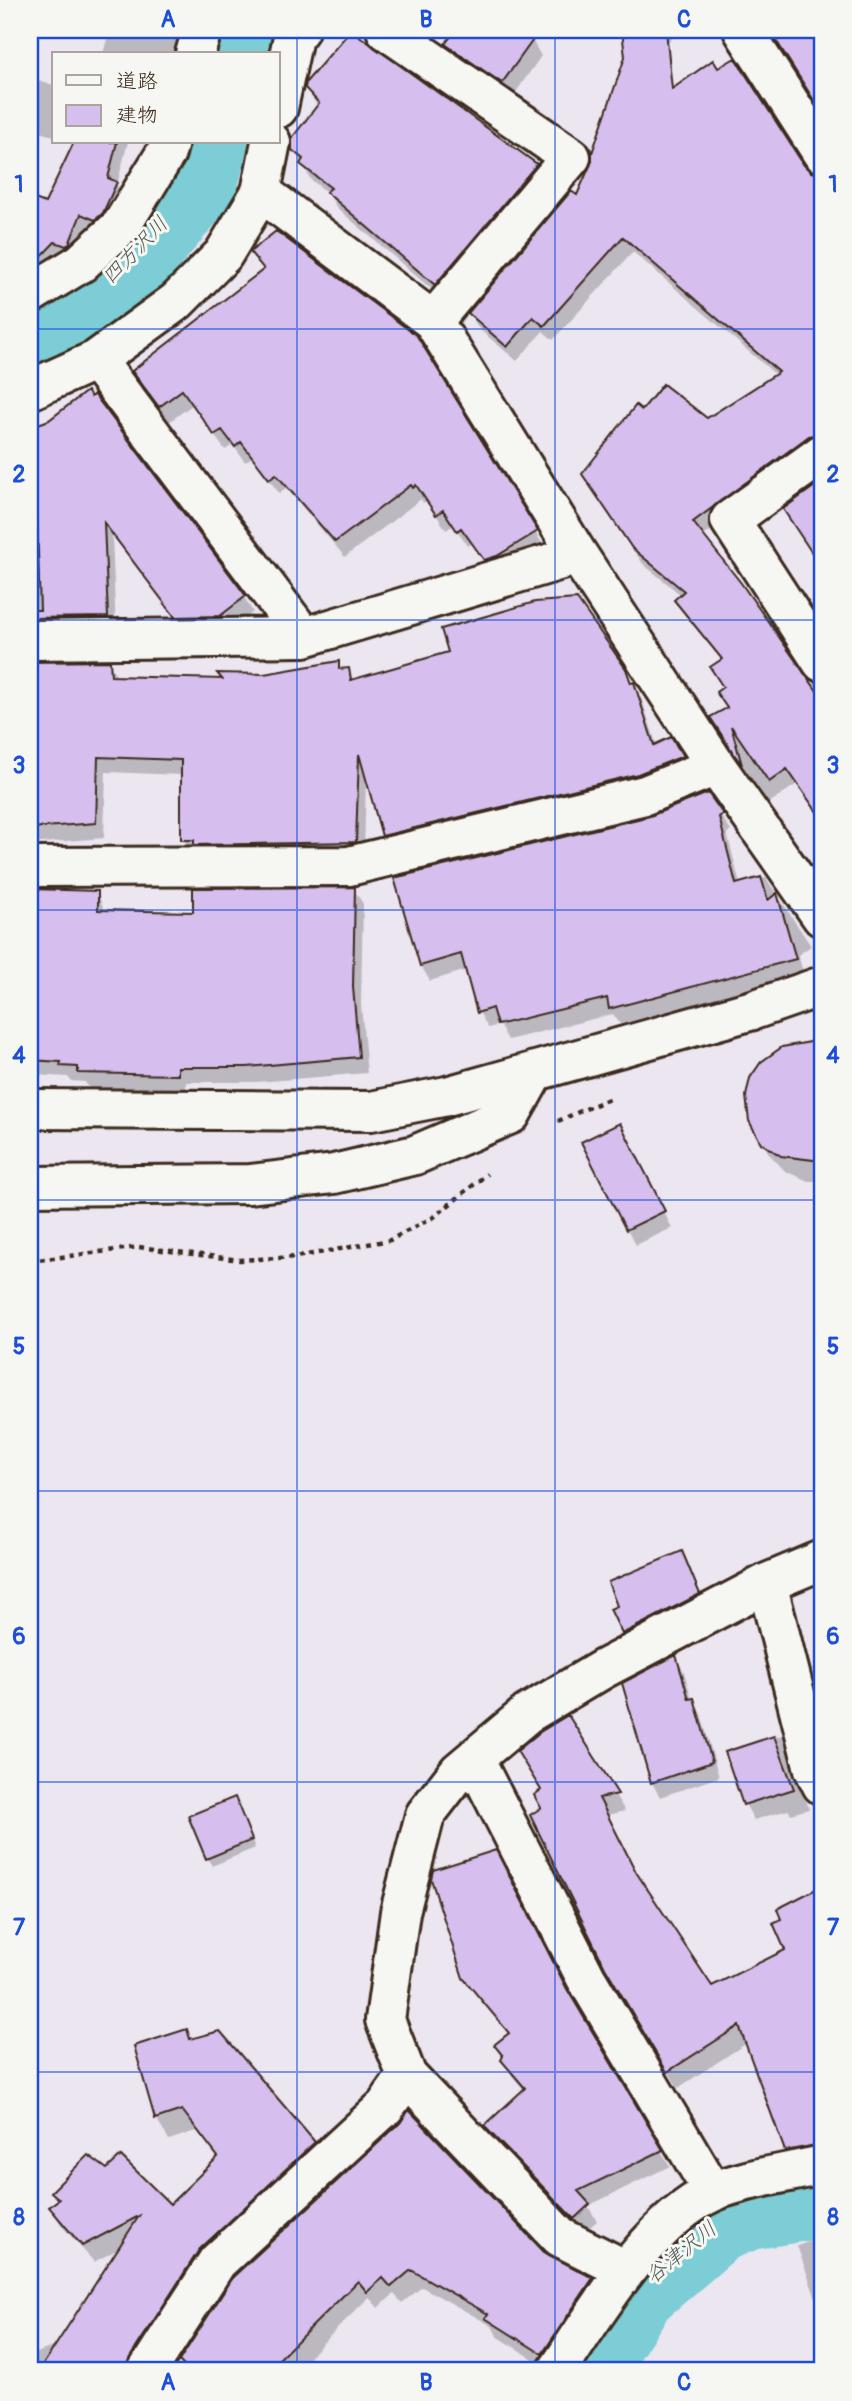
<svg xmlns="http://www.w3.org/2000/svg" width="852" height="2401" font-family="Pangolin,'Klee One',sans-serif">
	<rect width="100%" height="100%" fill="#ece6f1"/>
	<filter id="ink" filterUnits="userSpaceOnUse"><feTurbulence type="fractalNoise" baseFrequency=".0143" numOctaves="2"/><feDisplacementMap in="SourceGraphic" scale="14" xChannelSelector="R" yChannelSelector="G"/><feConvolveMatrix kernelMatrix="1 2 1 2 8 2 1 2 1" color-interpolation-filters="sRGB"/></filter>
	<g filter="url(#ink)">
		<path fill="#0003" d="M106 30H193L183 54H103L109 31Z
			M458 30H517L532 40 541 56 512 98 457 60 448 44Z
			M624 30H672L673 38 634 64 626 50Z
			M783 30H822V111L774 35Z
			M352 31 373 49 536 165 545 180 444 300 337 208 328 193 311 180 294 149 318 107 306 88 307 83Z
			M36 80 54 85V136L34 131 30 124V104Z
			M74 142H128L117 185 124 197 103 233 88 227 77 258 30 286V199L46 205Z
			M802 166 811 174 822 177V450L702 537 810 683 822 685V819L797 784 769 803 745 769 721 733 728 709 722 661 685 615 676 600 681 595 643 564 594 489 643 412 707 420 776 375 633 252 553 340 543 331 517 361 479 329 470 314 578 198Z
			M253 252 415 337 545 548 494 575 472 543 467 546 454 525 446 530 427 500 423 503 421 499 345 557 286 488 279 493 252 457 245 462 233 445 225 450 192 405 169 422 134 371 264 271Z
			M50 422 244 597 253 612 229 631 185 632 112 535 116 632 30 636V429Z
			M109 663 118 678 224 681 338 663 342 671 348 669 354 681 625 670 642 700 657 746 670 739 690 772 393 850 384 835 366 778 364 857 192 855 183 839 182 775 106 772 104 838 30 844V664Z
			M707 795 731 831 727 833 740 884 766 878 811 946 798 955 804 975 620 1024 613 1014 508 1040 499 1025 488 1028 479 1012 467 970 430 981 421 966 651 818Z
			M822 863V879L814 865Z
			M354 889 363 904 361 1004 367 1073 257 1082H186V1090L89 1088 85 1082 71 1081 68 1077 32 1075 30 1071V891L97 892 105 912 195 914Z
			M808 1043 822 1046V1181H808L785 1171 769 1154 747 1110 749 1087Z
			M628 1141 672 1228 636 1245 627 1229Z
			M701 1595 708 1610 632 1649 624 1635Z
			M676 1658 684 1672 692 1700 701 1714 719 1777 660 1797 652 1783 625 1684Z
			M567 1718 625 1811 607 1815 641 1881 711 1989 787 1951 821 1890 822 1893V2163L796 2167 786 2150 747 2043 678 2088 607 1967 541 1837 544 1836 543 1791Z
			M782 1735 791 1751 809 1809 791 1814 788 1810 754 1820 745 1804 727 1753Z
			M239 1807 255 1848 212 1866 207 1858Z
			M465 1977 574 2003 670 2166 588 2206 597 2221 583 2233 495 2141 487 2126 525 2091 512 2076 496 2045 509 2035Z
			M186 2031 191 2041 275 2104 169 2140 156 2118Z
			M314 2143 324 2160 142 2371H30V2355L67 2342 120 2248 94 2262 61 2225 51 2208 59 2201 54 2192 107 2172 170 2207 219 2156Z
			M822 2237V2315L797 2246Z
			M543 2253 591 2279 601 2296 552 2371 497 2336 492 2326 422 2287 402 2303 394 2294 378 2308 369 2297 308 2358 339 2371H187L181 2362 235 2277Z
			M813 2365 817 2371H796Z"/>
		<g fill="none" stroke-linecap="round" stroke-linejoin="round">
			<path stroke="#7ccdd5" stroke-width="84" d="M230 54 237 30
				M30 328 77 306 127 264 196 182 206 142
				M582 2371 636 2289 714 2222 748 2208 822 2196"/>
		</g>
		<path fill="#d6bfee" stroke="#3b2a1e" stroke-width="2" d="M351 30 537 164 435 285 326 192 331 188 300 164 303 159 292 150V138L319 103 305 88 306 82Z
			M456 30H540L502 83 445 44Z
			M622 30H666L672 89 713 60 718 68 735 58 804 165 811 172 822 175V433L809 436 693 522 741 583 822 698V819L787 769 769 782 731 726 742 765 734 754 710 717 727 708 716 692 723 687 710 667 722 659 674 600 684 591 632 548 582 474 636 405 642 410 663 384 707 418 779 372 623 237 544 326 533 317 507 347 468 313 571 191 577 195 592 161V153L625 57Z
			M779 30H822V113L772 34Z
			M74 142H117L108 178 117 182 103 213 95 220 81 214 69 244 66 246 55 242 30 268V197L45 203Z
			M276 231 417 336 538 531 497 556 484 560 461 528 457 531 443 510 436 515 416 485 413 488 411 485 335 542 276 474 269 479 241 442 235 447 222 430 214 435 182 390 159 407 132 371 264 269 250 252Z
			M87 391 91 397 94 394 246 596 220 616 175 617 104 523 108 617 30 618V610H40L37 522 30 525V427L49 420Z
			M822 481V568L783 509Z
			M577 599 626 669 631 683 634 682 654 745 671 737 683 756 638 774 382 836 359 754 356 842 194 845V840H181V760L98 757 96 823 32 828 34 761H30V662L110 661 111 676 222 679 217 673 264 674 339 661V669L349 668 351 680 448 652 441 629 535 602Z
			M708 793 723 814 719 817 736 884 761 877 768 900 777 893 796 959 609 1009 607 998 497 1025 492 1008 477 1013 461 954 420 966 394 878 650 816Z
			M355 887 353 987 359 1057 247 1067H178V1075L78 1073V1067L60 1066 61 1062 30 1060 31 889 98 891V910L193 912V888Z
			M822 1040V1161L781 1156 761 1143 749 1121 746 1096 750 1078 761 1062 782 1047Z
			M620 1123 665 1211 626 1230 581 1142Z
			M682 1551 700 1594 622 1634 610 1609 617 1606 608 1582Z
			M676 1655 689 1699 694 1698 712 1762 651 1783 622 1683Z
			M568 1715 618 1794 599 1798 636 1872 712 1986 785 1950 773 1923 781 1919 777 1909 822 1886V2144L785 2151 739 2026 667 2072 605 1967 530 1815 541 1808 534 1795 541 1790 517 1751 540 1732Z
			M774 1736 794 1789 743 1805 725 1752Z
			M235 1797 252 1840 206 1859 188 1816Z
			M496 1850 567 1989 663 2150 578 2191 590 2204 574 2219 484 2126 525 2088 501 2060 503 2056 494 2045 509 2033 463 1978 431 1879 433 1870Z
			M187 2029 190 2039 220 2031 315 2142 199 2250 129 2359 125 2371H39L139 2216 82 2246 49 2207 59 2199 51 2192 88 2155 107 2169 121 2156 170 2204 218 2157 182 2110 155 2119 134 2046Z
			M409 2110 544 2252 593 2278 542 2354 485 2318 488 2314 411 2270 391 2287 383 2278 367 2292 358 2281 267 2371H189L179 2361 234 2276 400 2123Z"/>
		<g fill="none" stroke-linecap="round" stroke-linejoin="round">
			<defs>
				<path id="minor" d="M386 30 571 157 433 321
					M743 30 822 153
					M195 54 202 30
					M278 108 293 37 299 30
					M261 192 271 142
					M30 294 81 263 121 226 166 153 169 142
					M96 360 304 637
					M30 390 96 360 177 301 223 255 261 192 433 321 578 555 716 766 822 917
					M822 454 730 520 822 662
					M30 640 304 637 578 555
					M30 867 349 866 645 795 716 766
					M30 1109 371 1111 447 1096 753 1010 822 986
					M30 1186 250 1184 334 1174 415 1155 511 1114 535 1071
					M767 1583 822 1560
					M474 1759 586 1978 713 2192
					M626 2270 560 2237 407 2076 385 2020 400 1912 425 1815 459 1771 527 1714 603 1669 767 1583 814 1769 822 1785
					M147 2371 217 2262 385 2107 407 2076
					M557 2371C595 2315 650 2220 713 2192 742 2179 790 2173 822 2165"/>
			</defs>
			<use href="#minor" stroke="#3b2a1e" stroke-width="44"/>
			<path stroke="#3b2a1e" stroke-width="4.5" stroke-dasharray="5 5" stroke-linecap="butt" d="M558 1121 611 1098
				M30 1261 139 1247 240 1260 296 1257 390 1240 434 1217 487 1174"/>
			<use href="#minor" stroke="#f6f6f2" stroke-width="38"/>
		</g>
	</g>
	<path fill="none" stroke="#1d4ed8" stroke-width="2" stroke-opacity="0.55" d="M297 30V2371M555 30V2371M30 329H822M30 620H822M30 910H822M30 1200H822M30 1491H822M30 1782H822M30 2072H822"/>
	<g text-anchor="middle" stroke-width="6" stroke-linejoin="round" paint-order="stroke">
		<g font-size="21" font-style="italic" fill="#4e5b55" stroke="#f6f6f2">
			<text transform="translate(135 250) rotate(-46)" y="7">四方沢川</text>
			<text transform="translate(681 2252) rotate(-39)" y="7">谷津沢川</text>
		</g>
	</g>
	<rect width="852" height="2401" fill="none" stroke="#f6f6f2" stroke-width="77"/>
	<rect x="52" y="52" width="228" height="91" fill="#f6f6f2" stroke="#aba49d" stroke-width="2"/>
	<rect x="66" y="75" width="35" height="10" fill="#f6f6f2" stroke="#aba49d" stroke-width="2"/>
	<text x="116" y="88" font-size="21" fill="#3b2a1e">道路</text>
	<rect x="66" y="105" width="35" height="21" fill="#d6bfee" stroke="#aba49d" stroke-width="2"/>
	<text x="116" y="122" font-size="21" fill="#3b2a1e">建物</text>
	<rect x="38" y="38" width="776" height="2324" fill="none" stroke="#1d4ed8" stroke-width="2.5"/>
	<g font-size="23" text-anchor="middle" font-weight="bold" fill="#1d4ed8">
		<text x="168" y="27">A</text>
		<text x="426" y="27">B</text>
		<text x="684" y="27">C</text>
		<text x="19" y="192">1</text>
		<text x="833" y="192">1</text>
		<text x="19" y="482">2</text>
		<text x="833" y="482">2</text>
		<text x="19" y="773">3</text>
		<text x="833" y="773">3</text>
		<text x="19" y="1063">4</text>
		<text x="833" y="1063">4</text>
		<text x="19" y="1354">5</text>
		<text x="833" y="1354">5</text>
		<text x="19" y="1644">6</text>
		<text x="833" y="1644">6</text>
		<text x="19" y="1935">7</text>
		<text x="833" y="1935">7</text>
		<text x="19" y="2225">8</text>
		<text x="833" y="2225">8</text>
		<text x="168" y="2390">A</text>
		<text x="426" y="2390">B</text>
		<text x="684" y="2390">C</text>
	</g>
</svg>
